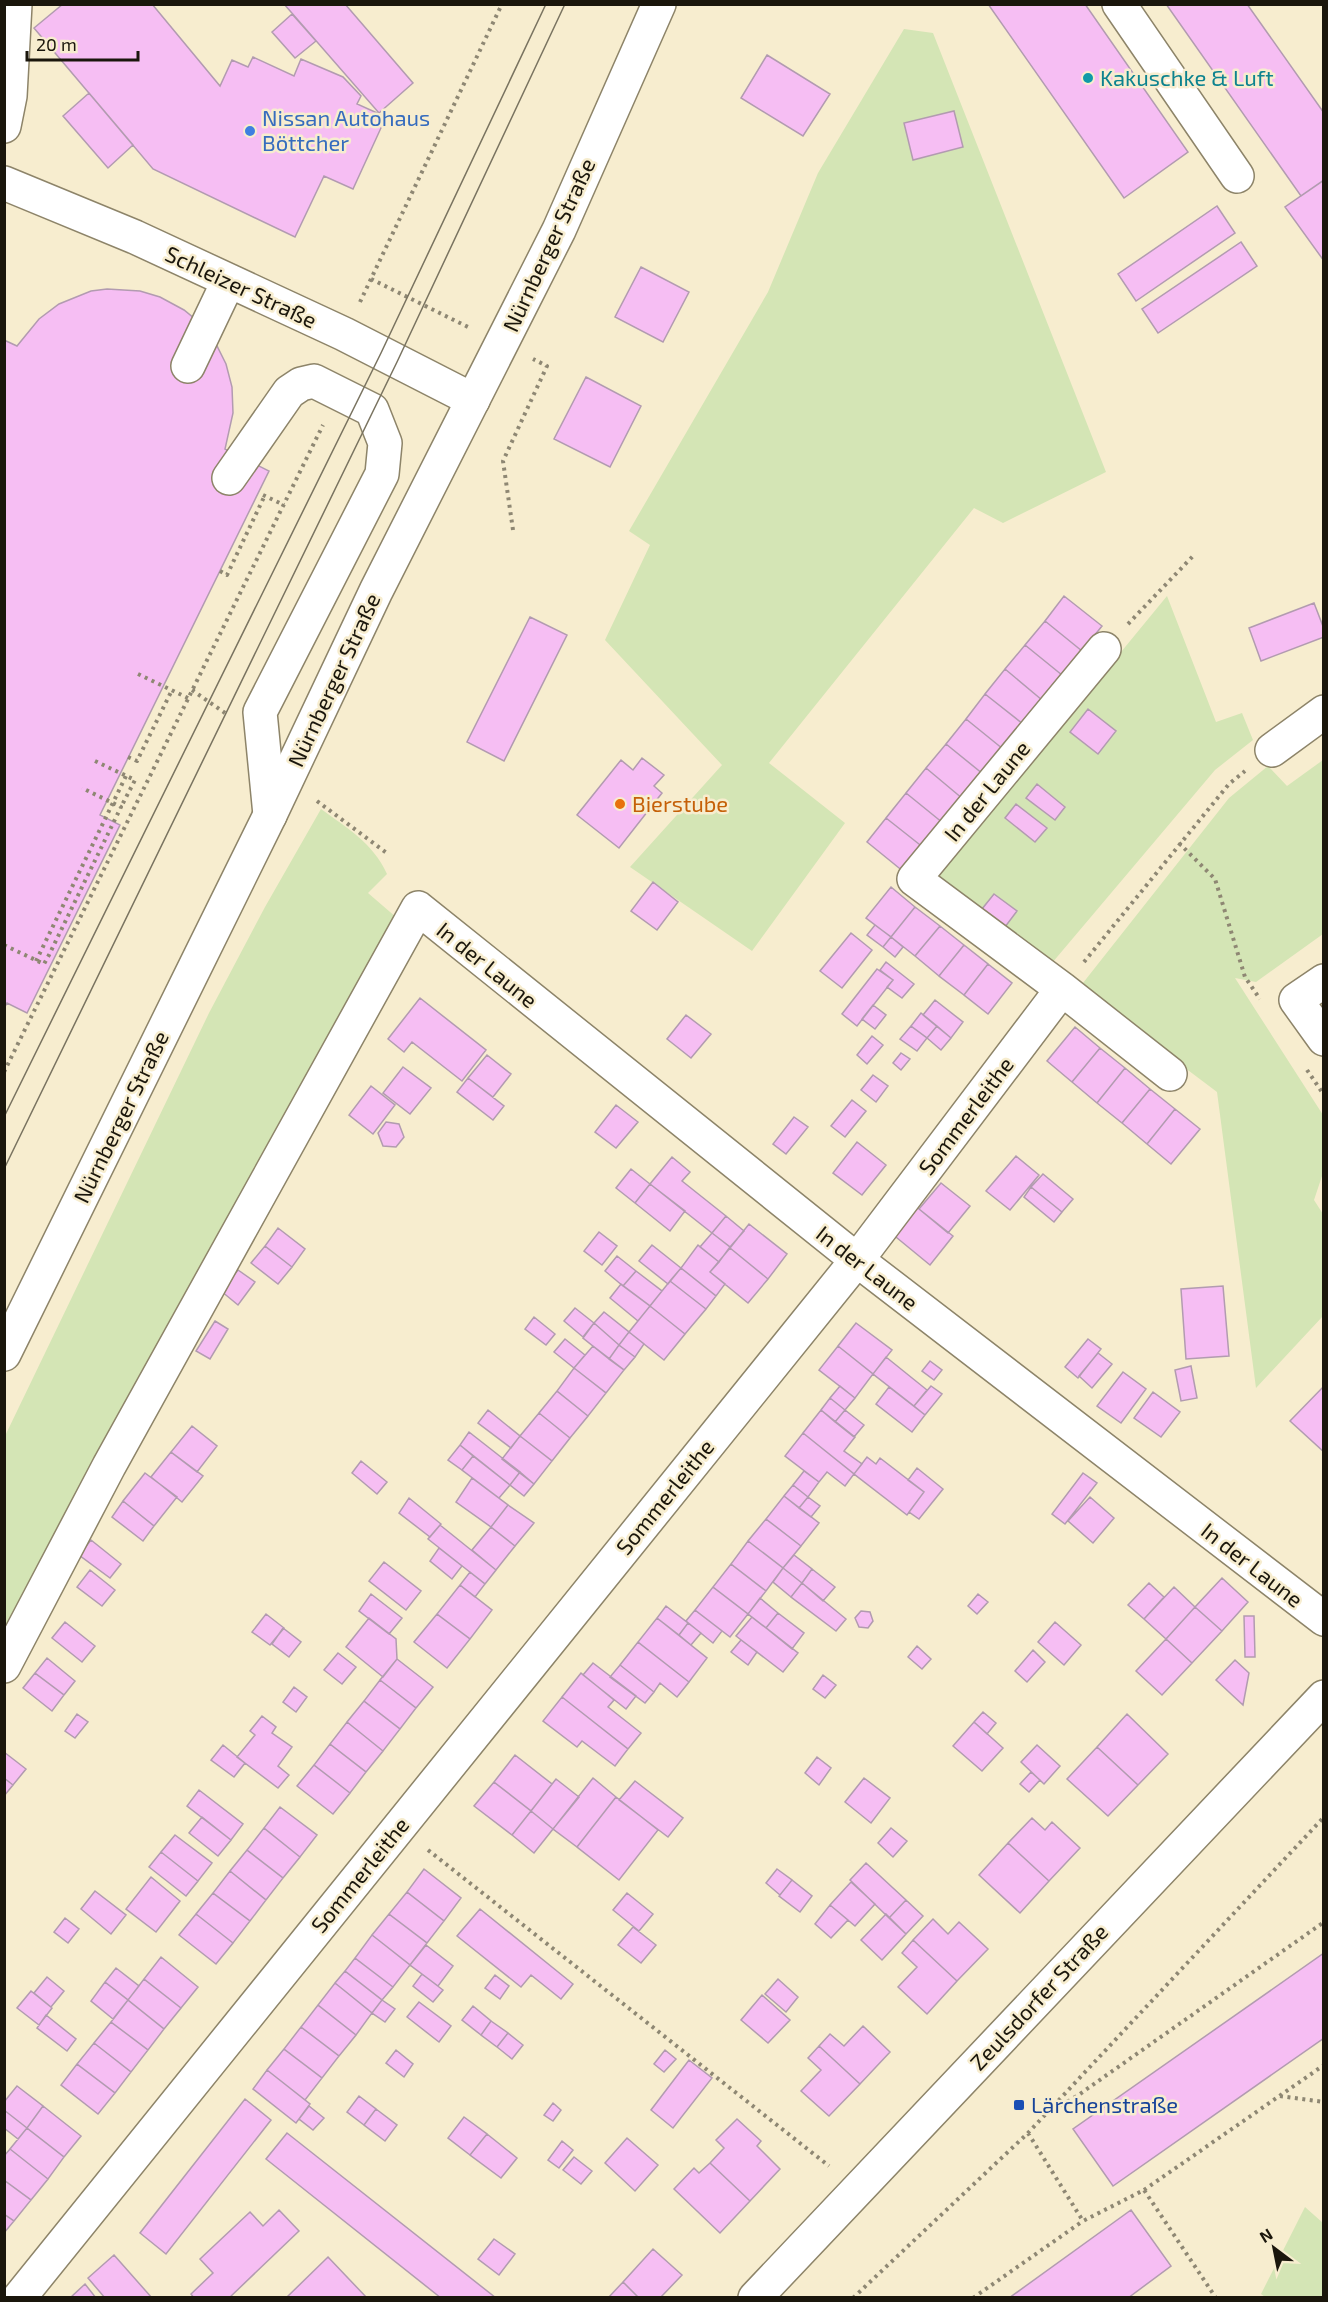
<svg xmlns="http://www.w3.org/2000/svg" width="1328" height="2302" font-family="'Exo 2',sans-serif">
	<rect width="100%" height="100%" fill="#f7edcf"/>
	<path fill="#d4e5b5" d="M904 29 933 33 1106 472 1003 523 974 508 769 763 845 823 752 951 630 867 722 765 605 640 650 545 629 531 768 292 818 173Z
		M1167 596 1216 722 1242 713 1253 740 1215 770 1052 963 937 876Z
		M1323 760V934L1256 982 1235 978 1323 1115V1173L1314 1200 1323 1214V1316L1256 1388 1217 1092 1079 988 1229 798 1268 766 1287 786Z
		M321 809C347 828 373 843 387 874L368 893 397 918 5 1643V1436L209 1013 265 907Z
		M1305 2207 1323 2223V2297H1265L1261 2294Z"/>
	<path fill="#f6bef3" stroke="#b29bb0" stroke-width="1.5" d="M63 4H152L220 86 232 60 248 67 253 57 294 76 301 59 343 77 361 96 357 104 386 117 353 189 324 176 295 237 153 169 34 28Z
		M284 4H345L413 83 379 113Z
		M988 4H1085L1188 152 1124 198Z
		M1166 4H1247L1324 113V180L1301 196Z
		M292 14 316 41 295 58 272 32Z
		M767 55 830 94 803 136 741 98Z
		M89 93 133 145 108 168 63 116Z
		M954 111 963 147 913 160 904 123Z
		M1324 180V261L1285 207Z
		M1217 206 1235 233 1136 301 1118 274Z
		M1241 242 1257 266 1158 333 1142 309Z
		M641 267 689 292 663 342 615 317Z
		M107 289 140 291 160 297 184 310 200 323 216 344 226 364 232 387 233 413 225 449 269 471 100 815 120 825 27 1013 7 1003 4 1008V340L17 346 39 319 59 304 91 291Z
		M586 377 641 406 610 467 554 439Z
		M1064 596 1102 626 1082 651 1045 621Z
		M1314 603 1324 629V637L1261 661 1249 628Z
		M530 617 567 635 504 761 467 742Z
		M1045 621 1082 651 1062 675 1025 645Z
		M1025 645 1062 675 1042 700 1005 669Z
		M1005 669 1042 700 1023 724 985 694Z
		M985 694 1023 724 1003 749 966 719Z
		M1088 709 1116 731 1098 754 1070 732Z
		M966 719 1003 749 983 774 946 744Z
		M946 744 983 774 963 799 926 768Z
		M642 758 664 775 654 786 662 793 619 848 577 815 621 760 633 770Z
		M926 768 963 799 943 823 906 793Z
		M1037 784 1065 807 1055 820 1026 798Z
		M906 793 943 823 924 848 886 818Z
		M1016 804 1047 828 1035 842 1005 818Z
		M886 818 924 848 904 872 867 842Z
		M653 882 678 902 657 930 631 911Z
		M891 887 915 907 891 937 866 918Z
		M994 894 1017 911 1005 927 982 909Z
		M915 907 940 926 915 956 891 937Z
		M875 925 891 937 883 947 867 935Z
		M940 926 964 945 939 976 915 956Z
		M851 933 872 950 842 988 820 971Z
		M891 937 903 947 895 957 883 947Z
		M964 945 988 964 964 995 939 976Z
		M886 962 914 984 902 998 887 987 893 980 880 970Z
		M988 964 1012 983 988 1014 964 995Z
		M877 969 893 980 857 1026 842 1014Z
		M420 998 486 1050 462 1081 412 1042 404 1052 388 1039Z
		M935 1000 963 1022 951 1038 923 1015Z
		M873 1005 886 1015 875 1029 862 1019Z
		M921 1013 937 1026 927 1038 911 1026Z
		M686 1015 711 1034 691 1058 667 1039Z
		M911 1026 927 1038 917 1051 900 1039Z
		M937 1026 951 1038 941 1050 927 1038Z
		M1075 1027 1100 1048 1072 1082 1047 1061Z
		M872 1036 883 1045 867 1064 857 1055Z
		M1100 1048 1125 1068 1097 1103 1072 1082Z
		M901 1053 910 1059 901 1070 893 1063Z
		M487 1055 511 1074 493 1097 468 1078Z
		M403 1067 431 1088 410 1114 383 1093Z
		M1125 1068 1150 1089 1122 1123 1097 1103Z
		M873 1075 888 1086 876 1102 861 1090Z
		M468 1078 504 1106 493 1120 457 1092Z
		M371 1086 395 1105 373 1134 349 1115Z
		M1150 1089 1175 1109 1147 1144 1122 1123Z
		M852 1100 866 1111 845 1137 831 1126Z
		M616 1105 638 1122 616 1148 595 1132Z
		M1175 1109 1200 1129 1171 1164 1147 1144Z
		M794 1117 808 1127 786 1154 773 1144Z
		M386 1122 399 1124 404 1137 396 1147 383 1146 378 1133Z
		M857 1142 886 1165 862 1195 833 1173Z
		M1016 1156 1039 1175 1010 1210 986 1191Z
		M672 1157 690 1172 682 1181 726 1216 712 1233 650 1184Z
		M631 1169 650 1184 635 1203 616 1188Z
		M1043 1174 1073 1199 1062 1212 1031 1187Z
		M941 1183 970 1206 948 1233 919 1209Z
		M650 1184 685 1211 670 1231 635 1203Z
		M1031 1187 1062 1212 1054 1222 1024 1197Z
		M914 1205 953 1236 930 1265 891 1233Z
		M726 1216 744 1231 730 1247 712 1233Z
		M749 1224 787 1254 768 1279 730 1248Z
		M278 1228 305 1249 292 1267 265 1246Z
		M599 1232 617 1246 602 1265 584 1251Z
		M712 1233 730 1247 719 1262 700 1247Z
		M652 1245 681 1268 668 1284 639 1261Z
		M698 1245 719 1262 710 1272 725 1284 716 1296 681 1268Z
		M265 1246 292 1267 278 1284 251 1263Z
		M730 1248 768 1279 748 1303 710 1272Z
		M617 1256 636 1271 623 1286 605 1271Z
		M681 1268 716 1296 706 1309 670 1281Z
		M238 1270 255 1282 238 1305 221 1291Z
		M636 1271 662 1291 650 1306 623 1286Z
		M670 1281 706 1309 685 1334 650 1306Z
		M621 1284 650 1306 638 1321 610 1298Z
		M1223 1286 1229 1356 1186 1359 1181 1289Z
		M650 1306 685 1334 664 1360 629 1332Z
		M575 1308 594 1323 583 1337 564 1321Z
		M604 1312 629 1332 619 1345 594 1323Z
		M534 1317 555 1334 546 1345 525 1329Z
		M215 1321 228 1329 210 1359 196 1351Z
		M594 1323 619 1345 609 1359 583 1338Z
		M856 1323 892 1350 873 1374 838 1346Z
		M629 1332 644 1344 635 1357 619 1345Z
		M565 1339 585 1355 574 1368 554 1352Z
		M1088 1339 1101 1349 1078 1378 1065 1367Z
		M619 1345 635 1357 624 1370 609 1359Z
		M593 1346 624 1370 606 1393 574 1368Z
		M838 1346 873 1374 855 1398 819 1370Z
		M1098 1353 1112 1364 1092 1388 1079 1376Z
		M886 1357 927 1390 914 1406 873 1374Z
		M930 1361 942 1370 934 1380 922 1371Z
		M1191 1366 1197 1398 1181 1401 1175 1370Z
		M574 1368 606 1393 588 1416 557 1391Z
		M1123 1372 1146 1389 1121 1423 1097 1406Z
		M840 1386 855 1398 845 1410 830 1398Z
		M931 1386 942 1394 925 1415 914 1406Z
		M1324 1386V1452L1290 1421Z
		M889 1387 925 1415 912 1432 876 1404Z
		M557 1391 588 1416 570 1438 539 1413Z
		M1153 1392 1180 1412 1161 1437 1134 1418Z
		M830 1398 845 1410 835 1422 821 1410Z
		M488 1410 520 1436 511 1448 478 1423Z
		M821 1410 855 1437 844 1451 862 1464 854 1474 803 1433Z
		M845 1410 864 1425 854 1437 835 1422Z
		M539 1413 570 1438 552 1461 520 1436Z
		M192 1426 217 1446 197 1472 171 1452Z
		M469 1432 520 1472 510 1485 460 1445Z
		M803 1433 854 1474 845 1486 827 1472 819 1482 785 1456Z
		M520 1436 552 1461 534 1484 502 1459Z
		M460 1445 473 1456 462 1470 448 1460Z
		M171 1452 203 1476 182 1502 151 1477Z
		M473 1456 510 1485 499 1498 462 1470Z
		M867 1457 876 1464 880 1458 924 1492 907 1515 854 1474Z
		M361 1461 387 1482 377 1494 352 1473Z
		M917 1468 943 1489 919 1519 909 1512 924 1492 908 1480Z
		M804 1471 819 1482 808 1497 793 1485Z
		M520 1472 534 1484 524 1496 510 1485Z
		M145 1473 177 1497 154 1526 123 1501Z
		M1083 1473 1097 1483 1065 1524 1052 1514Z
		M472 1478 508 1505 491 1527 456 1502Z
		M793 1485 808 1497 799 1508 784 1496Z
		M784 1496 819 1523 801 1546 766 1519Z
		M808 1497 820 1506 811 1517 799 1508Z
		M1090 1497 1114 1518 1093 1543 1068 1521Z
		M409 1498 441 1524 430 1537 399 1513Z
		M123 1501 154 1526 143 1541 112 1517Z
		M508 1505 534 1523 515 1546 491 1527Z
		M766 1519 801 1546 783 1568 748 1541Z
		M440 1525 496 1570 485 1584 428 1539Z
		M491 1527 515 1546 496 1570 472 1550Z
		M91 1540 121 1564 110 1578 79 1555Z
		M748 1541 783 1568 766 1591 731 1564Z
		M439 1548 462 1566 452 1579 430 1561Z
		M794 1555 812 1569 802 1583 783 1568Z
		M384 1562 421 1591 406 1610 369 1581Z
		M731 1564 766 1591 748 1614 713 1587Z
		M783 1568 802 1583 791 1597 773 1582Z
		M812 1569 835 1587 823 1601 802 1583Z
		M90 1570 115 1590 102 1606 77 1587Z
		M470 1572 485 1584 475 1597 460 1585Z
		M1222 1578 1248 1602 1222 1631 1195 1607Z
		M802 1583 846 1619 836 1631 791 1597Z
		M1149 1583 1164 1597 1144 1619 1128 1605Z
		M460 1585 492 1610 470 1639 437 1614Z
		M713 1587 748 1614 730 1637 695 1610Z
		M1174 1587 1195 1607 1166 1639 1144 1619Z
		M371 1594 402 1618 389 1634 359 1611Z
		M978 1594 988 1602 977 1614 968 1606Z
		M760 1598 778 1613 766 1628 748 1614Z
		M666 1606 688 1623 679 1635 657 1618Z
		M1195 1607 1222 1631 1192 1663 1166 1639Z
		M695 1610 722 1631 713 1643 686 1621Z
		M861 1611 870 1612 873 1621 868 1628 859 1627 855 1618Z
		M778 1613 804 1633 792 1649 766 1628Z
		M266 1614 284 1628 270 1645 252 1632Z
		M437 1614 470 1639 447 1668 414 1642Z
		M1244 1616H1254L1255 1657H1245Z
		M752 1617 798 1653 783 1672 736 1636Z
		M369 1618 396 1639 397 1659 383 1677 346 1647Z
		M657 1618 707 1658 689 1682 638 1642Z
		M65 1622 95 1646 82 1662 52 1638Z
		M1055 1622 1081 1645 1064 1665 1038 1642Z
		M688 1623 701 1633 691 1645 679 1635Z
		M283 1628 301 1642 289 1657 272 1644Z
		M1166 1639 1192 1663 1162 1695 1136 1671Z
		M741 1640 757 1652 748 1665 731 1652Z
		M638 1642 689 1682 677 1697 660 1683 654 1692 620 1665Z
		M917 1646 931 1659 922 1669 908 1657Z
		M1033 1650 1045 1662 1027 1682 1015 1671Z
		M338 1653 356 1667 342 1684 324 1670Z
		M47 1658 75 1681 64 1695 35 1673Z
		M397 1659 433 1687 416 1708 380 1680Z
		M1235 1660 1249 1673 1243 1705 1216 1680Z
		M593 1663 636 1696 626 1709 583 1675Z
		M620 1665 654 1692 645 1703 610 1677Z
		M35 1673 64 1695 52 1711 23 1688Z
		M581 1673 614 1700 608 1707 641 1733 628 1749 562 1697Z
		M823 1675 836 1685 825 1698 813 1689Z
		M380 1680 416 1708 400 1729 364 1701Z
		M294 1687 307 1697 296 1712 283 1702Z
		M562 1697 628 1749 615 1766 582 1741 577 1747 543 1721Z
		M364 1701 400 1729 383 1751 347 1722Z
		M983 1712 996 1723 987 1734 974 1722Z
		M77 1714 88 1722 75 1738 65 1731Z
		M1127 1714 1168 1754 1138 1785 1097 1747Z
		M262 1716 276 1727 272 1733 292 1747 278 1766 289 1775 278 1788 237 1757 255 1735 250 1731Z
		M347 1722 383 1751 366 1772 330 1744Z
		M974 1722 1003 1748 982 1771 953 1746Z
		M330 1744 366 1772 350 1793 314 1765Z
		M223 1745 245 1763 234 1777 211 1760Z
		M1037 1745 1060 1766 1044 1784 1021 1762Z
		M1097 1747 1138 1785 1108 1816 1067 1779Z
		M4 1752 26 1769 13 1785 4 1778Z
		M515 1755 552 1784 531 1811 494 1782Z
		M817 1757 831 1768 819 1785 805 1773Z
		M314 1765 350 1793 333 1814 297 1786Z
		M1031 1772 1040 1780 1029 1792 1020 1784Z
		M4 1778 13 1785 4 1796Z
		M593 1778 616 1797 577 1847 553 1829Z
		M864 1778 890 1798 871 1823 845 1802Z
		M556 1779 579 1797 553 1829 531 1811Z
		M635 1781 683 1818 668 1837 619 1800Z
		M494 1782 531 1811 512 1835 474 1806Z
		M199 1790 243 1824 231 1840 187 1806Z
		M616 1797 658 1830 619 1880 577 1847Z
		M280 1807 317 1835 300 1857 264 1828Z
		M531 1811 553 1829 534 1853 512 1835Z
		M202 1817 231 1840 218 1856 189 1833Z
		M1032 1818 1045 1830 1052 1822 1080 1848 1049 1881 1008 1843Z
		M264 1828 300 1857 283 1878 247 1850Z
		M891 1828 907 1841 893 1857 878 1843Z
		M175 1835 212 1863 198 1881 161 1852Z
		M1008 1843 1049 1881 1020 1913 979 1875Z
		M247 1850 283 1878 266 1900 230 1871Z
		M161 1852 198 1881 186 1896 149 1867Z
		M866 1863 906 1900 889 1918 850 1880Z
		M424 1869 461 1898 444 1921 407 1892Z
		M777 1869 792 1880 780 1895 766 1883Z
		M230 1871 266 1900 250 1921 213 1893Z
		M151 1877 180 1901 156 1932 126 1909Z
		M792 1880 812 1896 800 1912 779 1896Z
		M851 1882 875 1904 855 1926 830 1905Z
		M95 1891 126 1915 111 1934 81 1909Z
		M407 1892 444 1921 427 1943 389 1914Z
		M213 1893 250 1921 233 1943 196 1914Z
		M627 1893 653 1914 639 1931 613 1910Z
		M906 1900 923 1916 906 1934 889 1918Z
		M830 1905 848 1920 831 1938 815 1924Z
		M480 1909 573 1984 561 1999 531 1975 521 1987 457 1936Z
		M196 1914 233 1943 216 1964 179 1935Z
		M389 1914 427 1943 410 1965 372 1935Z
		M886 1914 906 1934 882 1960 861 1940Z
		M65 1918 79 1929 68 1943 54 1932Z
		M933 1919 948 1934 959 1922 988 1949 957 1981 913 1940Z
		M633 1927 656 1945 641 1963 618 1945Z
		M372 1935 410 1965 393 1987 355 1958Z
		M913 1940 957 1981 927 2014 898 1987 917 1967 902 1953Z
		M426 1945 453 1966 438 1986 410 1965Z
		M1324 1953V2038L1113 2186 1073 2129Z
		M161 1957 198 1987 181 2008 144 1979Z
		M355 1958 393 1987 382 2000 345 1971Z
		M116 1968 139 1986 128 2000 105 1982Z
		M345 1971 382 2000 372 2013 335 1983Z
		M422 1974 443 1990 433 2002 413 1986Z
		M495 1975 509 1986 500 1999 485 1988Z
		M47 1977 64 1991 51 2007 34 1993Z
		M144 1979 181 2008 164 2029 128 2000Z
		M778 1979 798 1997 786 2012 765 1994Z
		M105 1982 128 2000 113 2019 91 2001Z
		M335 1983 372 2013 356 2035 318 2005Z
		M31 1991 52 2008 39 2025 17 2008Z
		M762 1995 790 2020 768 2043 741 2020Z
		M128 2000 164 2029 148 2050 111 2022Z
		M382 2000 395 2009 385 2022 372 2013Z
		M419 2002 451 2026 439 2042 407 2017Z
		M318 2005 356 2035 339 2056 301 2027Z
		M473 2006 491 2021 481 2035 462 2020Z
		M46 2015 76 2039 67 2051 37 2028Z
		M491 2021 508 2033 497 2047 481 2035Z
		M111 2022 148 2050 131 2072 94 2043Z
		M863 2026 890 2052 860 2084 819 2046 830 2034 844 2046Z
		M301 2027 339 2056 322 2078 284 2049Z
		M508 2033 523 2045 512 2059 497 2047Z
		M94 2043 131 2072 115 2093 77 2064Z
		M819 2046 860 2084 829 2116 801 2091 821 2070 808 2058Z
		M284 2049 322 2078 305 2100 267 2070Z
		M396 2050 413 2064 404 2077 386 2063Z
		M665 2050 676 2059 664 2072 654 2064Z
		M689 2060 712 2078 673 2128 651 2110Z
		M77 2064 115 2093 98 2114 61 2085Z
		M267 2070 310 2104 296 2123 253 2089Z
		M17 2086 43 2106 27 2128 4 2110V2102Z
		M359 2096 376 2109 364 2125 347 2112Z
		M245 2099 271 2120 166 2254 140 2233Z
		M553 2103 561 2110 553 2121 544 2115Z
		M43 2106 81 2136 64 2157 27 2128Z
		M309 2106 324 2118 313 2130 299 2119Z
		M376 2109 397 2125 385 2141 364 2125Z
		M4 2110 27 2128 18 2139 4 2128Z
		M464 2117 487 2134 470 2155 448 2138Z
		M737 2119 761 2141 757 2146 780 2169 750 2201 710 2163 724 2148 716 2140Z
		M27 2128 64 2157 48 2179 10 2149Z
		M287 2133 496 2298H441L266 2159Z
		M487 2134 517 2158 501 2178 470 2155Z
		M627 2138 658 2165 635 2191 605 2163Z
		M562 2141 573 2150 559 2168 548 2160Z
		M10 2149 48 2179 31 2200 4 2180V2156Z
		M574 2157 592 2171 581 2184 563 2170Z
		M710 2163 750 2201 720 2233 674 2189 694 2168 699 2173Z
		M4 2180 31 2200 14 2221 4 2214Z
		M279 2210 299 2231 229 2298H194L191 2294 213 2273 200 2259 250 2212 263 2226Z
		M1131 2210 1171 2266 1128 2298H1009Z
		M4 2214 14 2221 4 2233Z
		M494 2239 515 2254 499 2275 478 2259Z
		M653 2249 682 2275 660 2298H639L623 2282Z
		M114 2255 152 2298H105L88 2278Z
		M328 2257 367 2298H286Z
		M623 2282 639 2298H608Z
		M85 2284 96 2298H70Z"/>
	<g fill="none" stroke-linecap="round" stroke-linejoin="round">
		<defs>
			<path id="minor" d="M1119 4 1237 176
				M4 126 10 96 15 4
				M4 183 135 237 344 334 473 400
				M188 366 228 282
				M229 478 289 392 301 384 314 381 372 410 385 443 382 474 260 712 270 815
				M1104 649 914 879 1062 989 1170 1074
				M1272 750 1324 712
				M1324 981 1296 1000 1324 1039
				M4 1666 109 1466 418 908 857 1260 1324 1619
				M19 2298 857 1260 1062 989
				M755 2298 1324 1697"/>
			<path id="major" d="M4 1354 270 815 376 591 559 230 659 4"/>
		</defs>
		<use href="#minor" stroke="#8d8469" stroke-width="36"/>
		<use href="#major" stroke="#8d8469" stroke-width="36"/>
		<path stroke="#8e8773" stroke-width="4" stroke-dasharray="3 4.5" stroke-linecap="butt" d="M371 279 470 328
			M360 302 502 4
			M263 495 284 505
			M513 530 503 461 547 366 533 359
			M220 571 227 575 265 495
			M1128 624 1193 556
			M138 674 188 698
			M192 690 225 713
			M128 757 137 761 172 690
			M95 761 135 780 121 807
			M317 801 388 854
			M1179 843 1215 879 1245 977 1260 999
			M4 945 44 964 49 955 121 807 82 788
			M36 961 126 776
			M1084 962 1229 784 1245 771
			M1307 1070 1324 1095
			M4 1072 323 425
			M428 1850 829 2166
			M1280 2096 1324 2102
			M1048 2113 1077 2096 1324 1922
			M1028 2133 1083 2221 1144 2190 1216 2298
			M1144 2190 1324 2065
			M853 2298 1028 2133 1324 1817
			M973 2298 1083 2221"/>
		<use href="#minor" stroke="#fff" stroke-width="33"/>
		<use href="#major" stroke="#fff" stroke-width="33"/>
		<path stroke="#797360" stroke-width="1.5" d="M4 1117 381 353 546 4
			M4 1169 397 362 565 4"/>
	</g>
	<circle fill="#0f9aa8" stroke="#f7edcf" stroke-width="2" cx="1088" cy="78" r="6"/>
	<circle fill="#3f7fe0" stroke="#f7edcf" stroke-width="2" cx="250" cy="131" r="6"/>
	<circle fill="#e8710a" stroke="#f7edcf" stroke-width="2" cx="620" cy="804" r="6"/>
	<rect fill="#1a4fb4" stroke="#f7edcf" stroke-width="2" x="1013" y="2099" width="12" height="12" rx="3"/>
	<g text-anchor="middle" stroke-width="5" stroke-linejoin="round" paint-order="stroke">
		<g font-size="22" fill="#0d838f" stroke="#f7edcf" text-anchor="start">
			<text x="1100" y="86">Kakuschke &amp; Luft</text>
		</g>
		<g font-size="22" fill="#366cbe" stroke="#f7edcf" text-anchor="start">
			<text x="262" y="126">Nissan Autohaus<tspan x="262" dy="25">Böttcher</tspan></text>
		</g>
		<g font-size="22" fill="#1a160c" stroke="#f7edcf">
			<text transform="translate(549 245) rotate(-65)" y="8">Nürnberger Straße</text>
			<text transform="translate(241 287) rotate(25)" y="8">Schleizer Straße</text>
			<text transform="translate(334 680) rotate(-65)" y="8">Nürnberger Straße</text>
			<text transform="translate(987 791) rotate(-51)" y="8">In der Laune</text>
			<text transform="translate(487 965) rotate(39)" y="8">In der Laune</text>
			<text transform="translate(966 1116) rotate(-53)" y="8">Sommerleithe</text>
			<text transform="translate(121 1117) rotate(-64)" y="8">Nürnberger Straße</text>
			<text transform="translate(867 1268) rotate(38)" y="8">In der Laune</text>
			<text transform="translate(665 1497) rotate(-51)" y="8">Sommerleithe</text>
			<text transform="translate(1252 1565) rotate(38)" y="8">In der Laune</text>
			<text transform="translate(360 1875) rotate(-51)" y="8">Sommerleithe</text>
			<text transform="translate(1039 1997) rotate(-47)" y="8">Zeulsdorfer Straße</text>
		</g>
		<g font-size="22" fill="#c56008" stroke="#f7edcf" text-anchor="start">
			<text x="632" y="812">Bierstube</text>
		</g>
		<g font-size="22" fill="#164399" stroke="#f7edcf" text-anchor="start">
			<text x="1031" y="2113">Lärchenstraße</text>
		</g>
	</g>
	<rect width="1328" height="2302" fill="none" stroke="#1a160c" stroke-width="12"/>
	<g transform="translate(1274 2248) rotate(328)" stroke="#f7edcf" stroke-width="4.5" paint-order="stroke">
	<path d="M0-4.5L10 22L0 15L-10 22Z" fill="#1a160c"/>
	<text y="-9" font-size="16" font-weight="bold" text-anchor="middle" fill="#1a160c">N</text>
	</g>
	<path d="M27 51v9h111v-9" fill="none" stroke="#1a160c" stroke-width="3"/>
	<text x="36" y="51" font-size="18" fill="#1a160c" stroke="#f7edcf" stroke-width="4.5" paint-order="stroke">20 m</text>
</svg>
